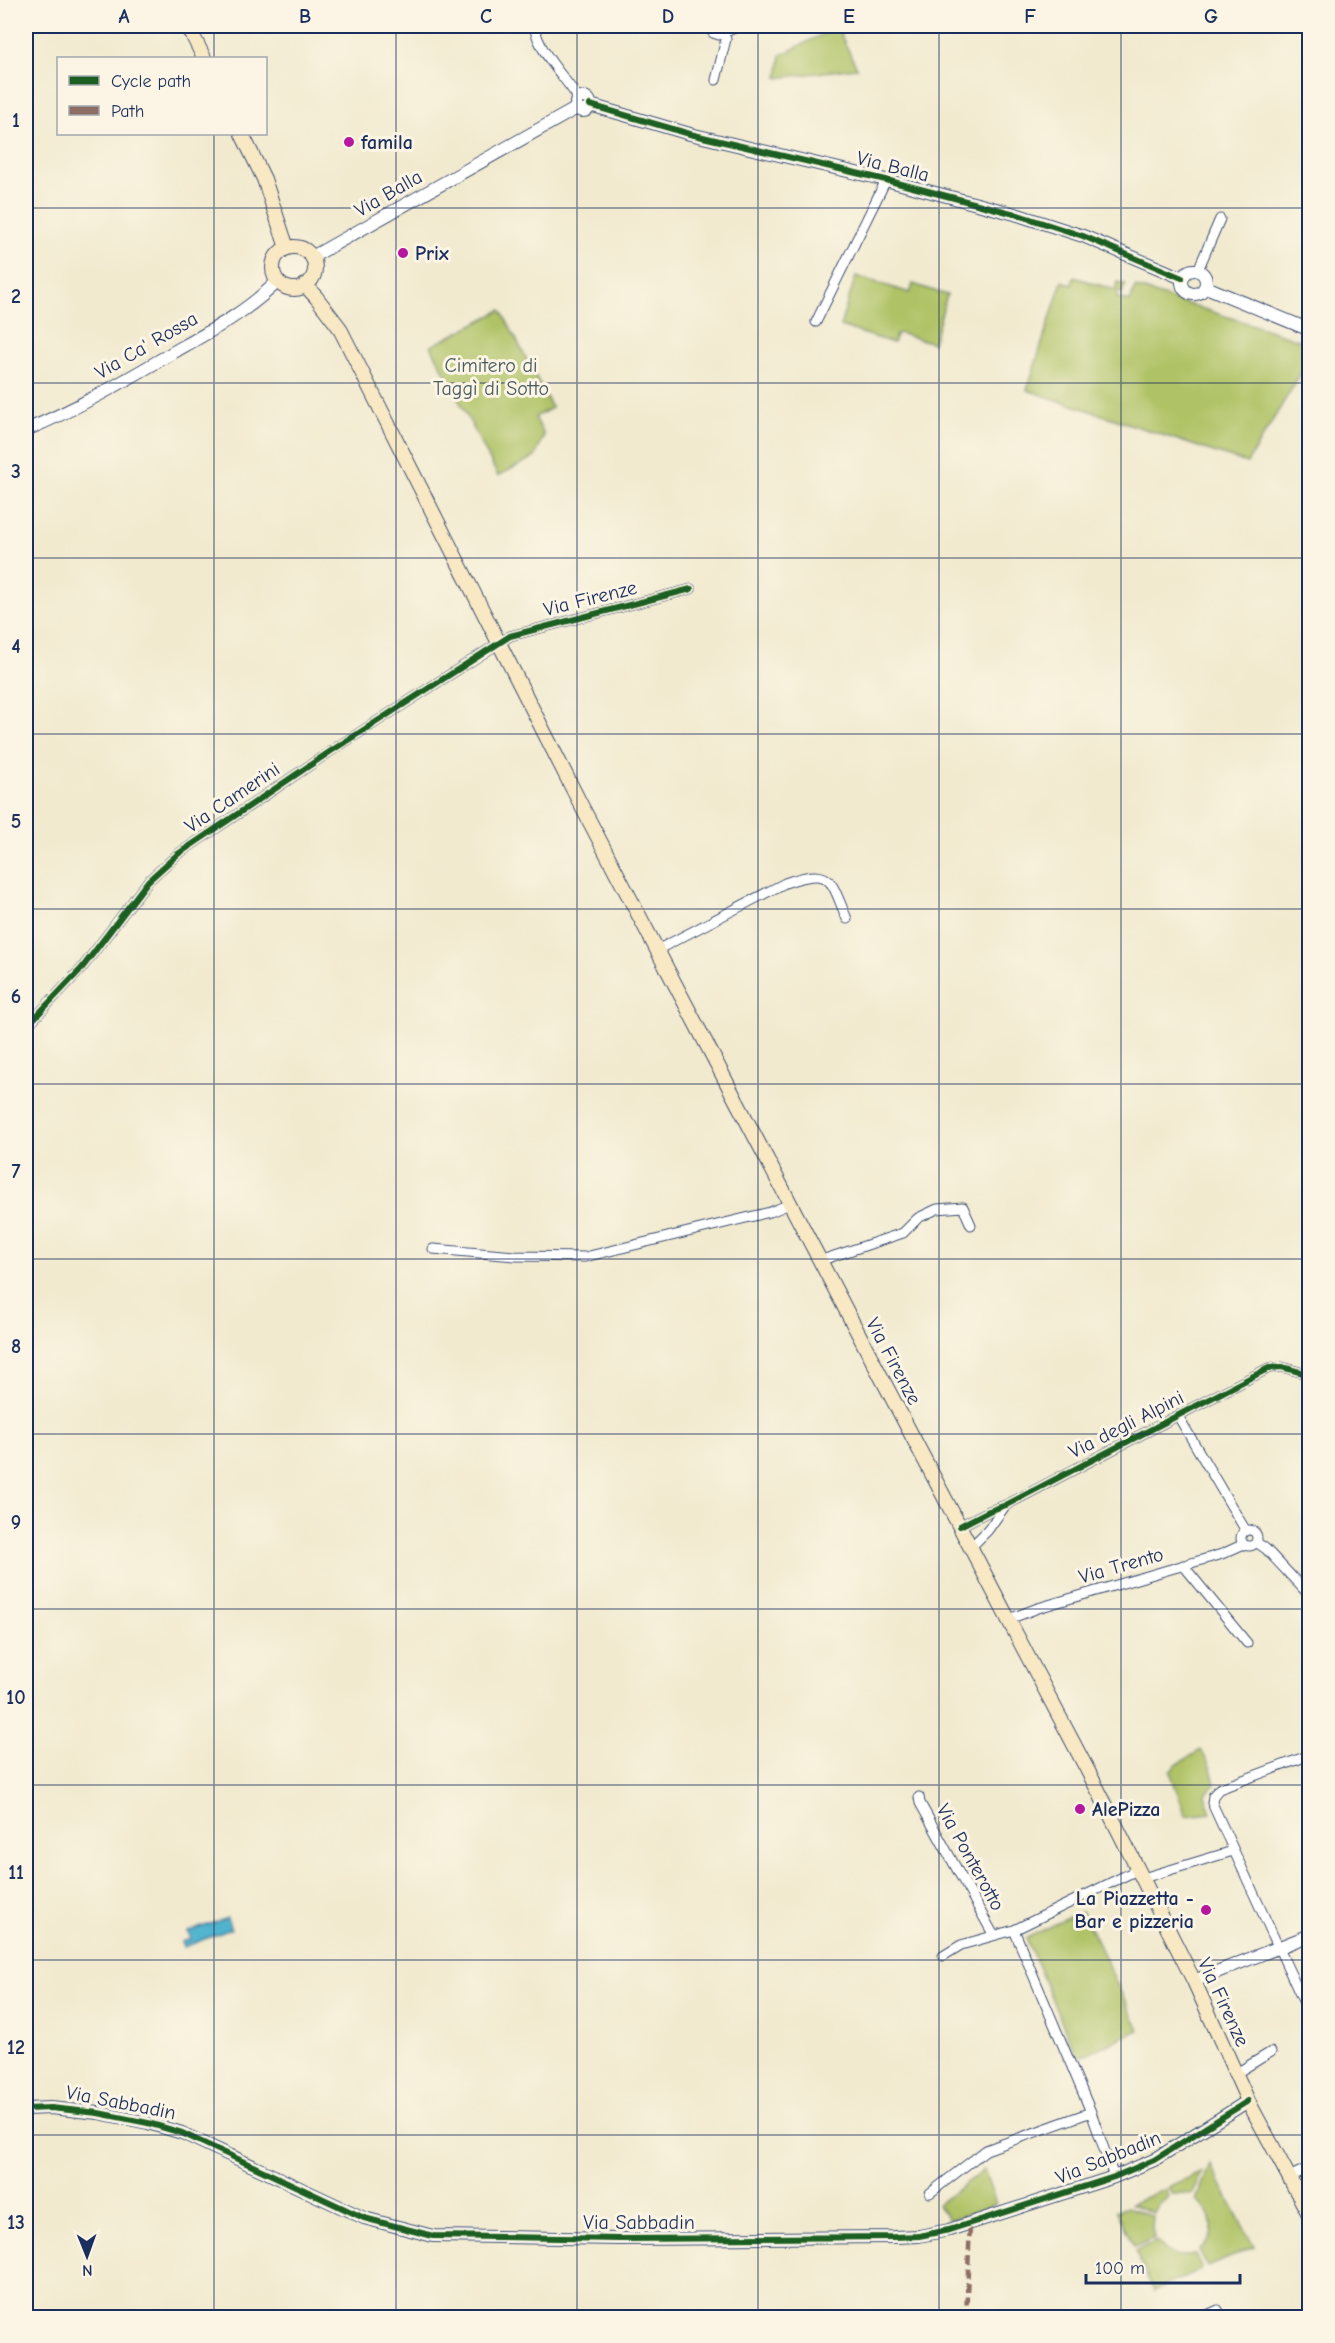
<svg xmlns="http://www.w3.org/2000/svg" width="1335" height="2343" font-family="'Comic Neue',sans-serif">
	<rect width="100%" height="100%" fill="#fcf5e5"/>
	<filter id="ink" filterUnits="userSpaceOnUse"><feTurbulence type="fractalNoise" baseFrequency=".0167" numOctaves="2"/><feDisplacementMap in="SourceGraphic" scale="12" xChannelSelector="R" yChannelSelector="G"/><feConvolveMatrix kernelMatrix="1 2 1 2 8 2 1 2 1" color-interpolation-filters="sRGB"/></filter>
	<filter id="wash" filterUnits="userSpaceOnUse"><feTurbulence type="fractalNoise" baseFrequency=".008" numOctaves="4" result="noise"/><feDisplacementMap in="SourceGraphic" scale="24" xChannelSelector="R" yChannelSelector="G"/><feGaussianBlur stdDeviation="1.35" result="paint"/><feColorMatrix in="noise" values="0 0 0 0 0 0 0 0 0 0 0 0 0 0 0 0 0 1.4 0 .05"/><feComposite in="paint" operator="in"/></filter>
	<g filter="url(#wash)">
		<rect width="100%" height="100%" fill="#f1eacf"/>
		<path fill="#afc265" stroke="#657862" stroke-width="1.5" d="M837 27 857 68 778 78 781 55Z
			M856 276 910 293 913 284 947 295 933 343 899 333 896 335 893 343 840 326Z
			M1074 277 1115 290 1117 282 1125 284 1122 293 1118 292 1116 297 1130 302 1135 287 1309 343V360L1247 463 1027 390 1062 281 1072 285Z
			M501 310 552 408 535 417 544 435 535 457 498 476 431 346Z
			M1201 1750 1211 1768 1215 1784 1205 1795 1211 1813 1186 1816 1170 1772 1176 1765Z
			M1082 1911 1139 2030 1077 2058 1026 1938Z
			M1210 2164 1254 2247 1208 2267 1199 2250C1218 2235 1216 2214 1196 2201Z
			M984 2170 996 2204 949 2220 937 2205Z
			M1202 2171 1193 2194 1181 2193 1172 2195 1168 2187Z
			M1165 2189 1168 2197 1159 2205 1154 2213 1131 2204Z
			M1127 2207 1153 2216 1152 2228 1154 2238 1134 2247 1117 2211Z
			M1157 2241C1167 2255 1178 2258 1195 2255L1202 2269 1154 2291 1135 2251Z"/>
		<path fill="#4fb3ce" stroke="#357196" stroke-width="1.5" d="M227 1918 231 1929 184 1947 182 1942 191 1939 188 1932Z"/>
	</g>
	<g filter="url(#ink)">
		<g fill="none" stroke-linecap="round" stroke-linejoin="round">
			<defs>
				<path id="minor" d="M534 26C540 54 563 75 579 99
					M712 26 710 29 713 33 719 35 739 26
					M716 80 726 39 723 33
					M1198 270 1220 219
					M816 322 886 180
					M657 950 785 883C833 866 830 880 847 919
					M26 1027 82 968 148 881 178 854 331 751 510 636 691 589
					M433 1249 515 1256 585 1257 770 1212 790 1204
					M819 1261 903 1233 918 1218 937 1209 963 1207 971 1225
					M1178 1416 1246 1531
					M960 1526 989 1511 1006 1505 1269 1368 1282 1367 1310 1375
					M1241 1538a8 8 0 1 1 16 0a8 8 0 1 1-16 0Z
					M1256 1542 1266 1549 1310 1596
					M971 1547 988 1530 1005 1506
					M1183 1565 1247 1643
					M1009 1619 1038 1608 1222 1554 1244 1544
					M1310 1755 1219 1789 1213 1796 1212 1803 1310 2016
					M919 1797 920 1803 993 1934
					M1143 1878 1233 1851
					M1014 1930 1091 2112
					M943 1956 961 1945 1014 1930 1139 1869
					M1235 2074 1271 2052
					M1289 2177 1310 2167
					M930 2193 986 2150 1091 2112 1114 2177
					M1200 2318 1218 2310 1222 2318"/>
				<path id="tertiary" d="M576 104a7 7 0 1 1 14 0a7 7 0 1 1-14 0Z
					M590 105 690 134 886 180 1015 214 1083 236 1182 278
					M312 257 577 108
					M1182 282a12 12 0 1 1 24 0a12 12 0 1 1-24 0Z
					M1206 287 1310 330
					M26 430C77 409 124 381 172 353 209 332 247 312 278 281
					M1194 1981 1310 1935
					M26 2109 51 2108 98 2113 148 2123 182 2133 364 2218 433 2236 620 2239 895 2237 919 2236 949 2230 1114 2177 1154 2160 1248 2101"/>
				<path id="secondary" d="M188 26 204 58
					M242 134 264 179 287 248
					M273 268a21 21 0 1 1 42 0a21 21 0 1 1-42 0Z
					M305 285 316 297 339 327 581 805 1100 1794 1194 1981 1248 2101 1310 2216"/>
			</defs>
			<use href="#minor" stroke="#3b4b6f" stroke-width="11"/>
			<use href="#tertiary" stroke="#3b4b6f" stroke-width="14"/>
			<use href="#secondary" stroke="#3b4b6f" stroke-width="16"/>
			<use href="#minor" stroke="#fff" stroke-width="9"/>
			<use href="#tertiary" stroke="#fff" stroke-width="12"/>
			<use href="#secondary" stroke="#f8e8c3" stroke-width="14"/>
			<path stroke="#8d6e63" stroke-width="4.5" stroke-dasharray="9 4.5" stroke-linecap="butt" d="M966 2318 970 2224"/>
			<defs>
				<path id="cycleway" d="M590 105 690 134 886 180 1015 214 1083 236 1182 278
					M26 1027 82 968 148 881 178 854 331 751 510 636 691 589
					M960 1526 989 1511 1006 1505 1269 1368 1282 1367 1310 1375
					M26 2109 51 2108 98 2113 148 2123 182 2133 364 2218 433 2236 620 2239 895 2237 919 2236 949 2230 1114 2177 1154 2160 1248 2101"/>
			</defs>
			<use href="#cycleway" stroke="#fcf5e5" stroke-width="10"/>
			<use href="#cycleway" stroke="#1b5e20" stroke-width="6"/>
		</g>
	</g>
	<path fill="none" stroke="#1b2f5e" stroke-width="1.5" stroke-opacity="0.55" d="M214 26V58M396 26V2318M577 26V2318M758 26V2318M939 26V2318M1121 26V2318M214 134V2318M26 208H1310M26 383H1310M26 558H1310M26 734H1310M26 909H1310M26 1084H1310M26 1259H1310M26 1434H1310M26 1609H1310M26 1785H1310M26 1960H1310M26 2135H1310"/>
	<g fill="#b5179e" stroke="#fcf5e5" stroke-width="2">
		<circle cx="349" cy="142" r="6"/>
		<circle cx="403" cy="253" r="6"/>
		<circle cx="1080" cy="1809" r="6"/>
		<circle cx="1206" cy="1910" r="6"/>
	</g>
	<g text-anchor="middle" stroke-width="6" stroke-linejoin="round" paint-order="stroke">
		<g font-size="20" font-weight="bold" fill="#1b2f5e" stroke="#fcf5e5" text-anchor="start">
			<text x="361" y="149">famila</text>
			<text x="415" y="260">Prix</text>
			<text x="1092" y="1816">AlePizza</text>
			<text x="1194" y="1905" text-anchor="end">La Piazzetta -<tspan x="1194" dy="23">Bar e pizzeria</tspan></text>
		</g>
		<g font-size="20" fill="#1b2f5e" stroke="#fcf5e5">
			<text transform="translate(893 166) rotate(14)" y="7">Via Balla</text>
			<text transform="translate(388 193) rotate(-30)" y="7">Via Balla</text>
			<text transform="translate(146 345) rotate(-30)" y="7">Via Ca' Rossa</text>
			<text transform="translate(590 598) rotate(-14)" y="7">Via Firenze</text>
			<text transform="translate(232 797) rotate(-34)" y="7">Via Camerini</text>
			<text transform="translate(894 1361) rotate(62)" y="7">Via Firenze</text>
			<text transform="translate(1126 1424) rotate(-27)" y="7">Via degli Alpini</text>
			<text transform="translate(1121 1565) rotate(-16)" y="7">Via Trento</text>
			<text transform="translate(971 1857) rotate(61)" y="7">Via Ponterotto</text>
			<text transform="translate(1224 2002) rotate(65)" y="7">Via Firenze</text>
			<text transform="translate(121 2102) rotate(11)" y="7">Via Sabbadin</text>
			<text transform="translate(1108 2157) rotate(-22)" y="7">Via Sabbadin</text>
			<text x="639" y="2229">Via Sabbadin</text>
		</g>
		<g font-size="20" fill="#475b60" stroke="#fcf5e5">
			<text x="491" y="372">Cimitero di<tspan x="491" dy="23">Taggì di Sotto</tspan></text>
		</g>
	</g>
	<rect width="1335" height="2343" fill="none" stroke="#fcf5e5" stroke-width="66"/>
	<rect x="57" y="57" width="210" height="78" fill="#fcf5e5" stroke="#a2a6af" stroke-width="1.5"/>
	<rect x="69" y="76" width="30" height="9" fill="#1b5e20" stroke="#a2a6af" stroke-width="1.5"/>
	<text x="111" y="87" font-size="18" fill="#1b2f5e">Cycle path</text>
	<rect x="69" y="106" width="30" height="9" fill="#8d6e63" stroke="#a2a6af" stroke-width="1.5"/>
	<text x="111" y="117" font-size="18" fill="#1b2f5e">Path</text>
	<g transform="translate(87 2256) rotate(179)" stroke="#fcf5e5" stroke-width="4.5" paint-order="stroke">
	<path d="M0-4.5L10 22L0 15L-10 22Z" fill="#1b2f5e"/>
	<text y="-9" font-size="16" font-weight="bold" text-anchor="middle" fill="#1b2f5e">N</text>
	</g>
	<path d="M1086 2274v9h154v-9" fill="none" stroke="#1b2f5e" stroke-width="3"/>
	<text x="1095" y="2274" font-size="18" fill="#1b2f5e" stroke="#fcf5e5" stroke-width="4.5" paint-order="stroke">100 m</text>
	<rect x="33" y="33" width="1269" height="2277" fill="none" stroke="#1b2f5e" stroke-width="2"/>
	<g font-size="20" text-anchor="middle" font-weight="bold" fill="#1b2f5e">
		<text x="124" y="23">A</text>
		<text x="305" y="23">B</text>
		<text x="486" y="23">C</text>
		<text x="668" y="23">D</text>
		<text x="849" y="23">E</text>
		<text x="1030" y="23">F</text>
		<text x="1211" y="23">G</text>
		<text x="16" y="127">1</text>
		<text x="16" y="303">2</text>
		<text x="16" y="478">3</text>
		<text x="16" y="653">4</text>
		<text x="16" y="828">5</text>
		<text x="16" y="1003">6</text>
		<text x="16" y="1178">7</text>
		<text x="16" y="1353">8</text>
		<text x="16" y="1529">9</text>
		<text x="16" y="1704">10</text>
		<text x="16" y="1879">11</text>
		<text x="16" y="2054">12</text>
		<text x="16" y="2229">13</text>
	</g>
</svg>
